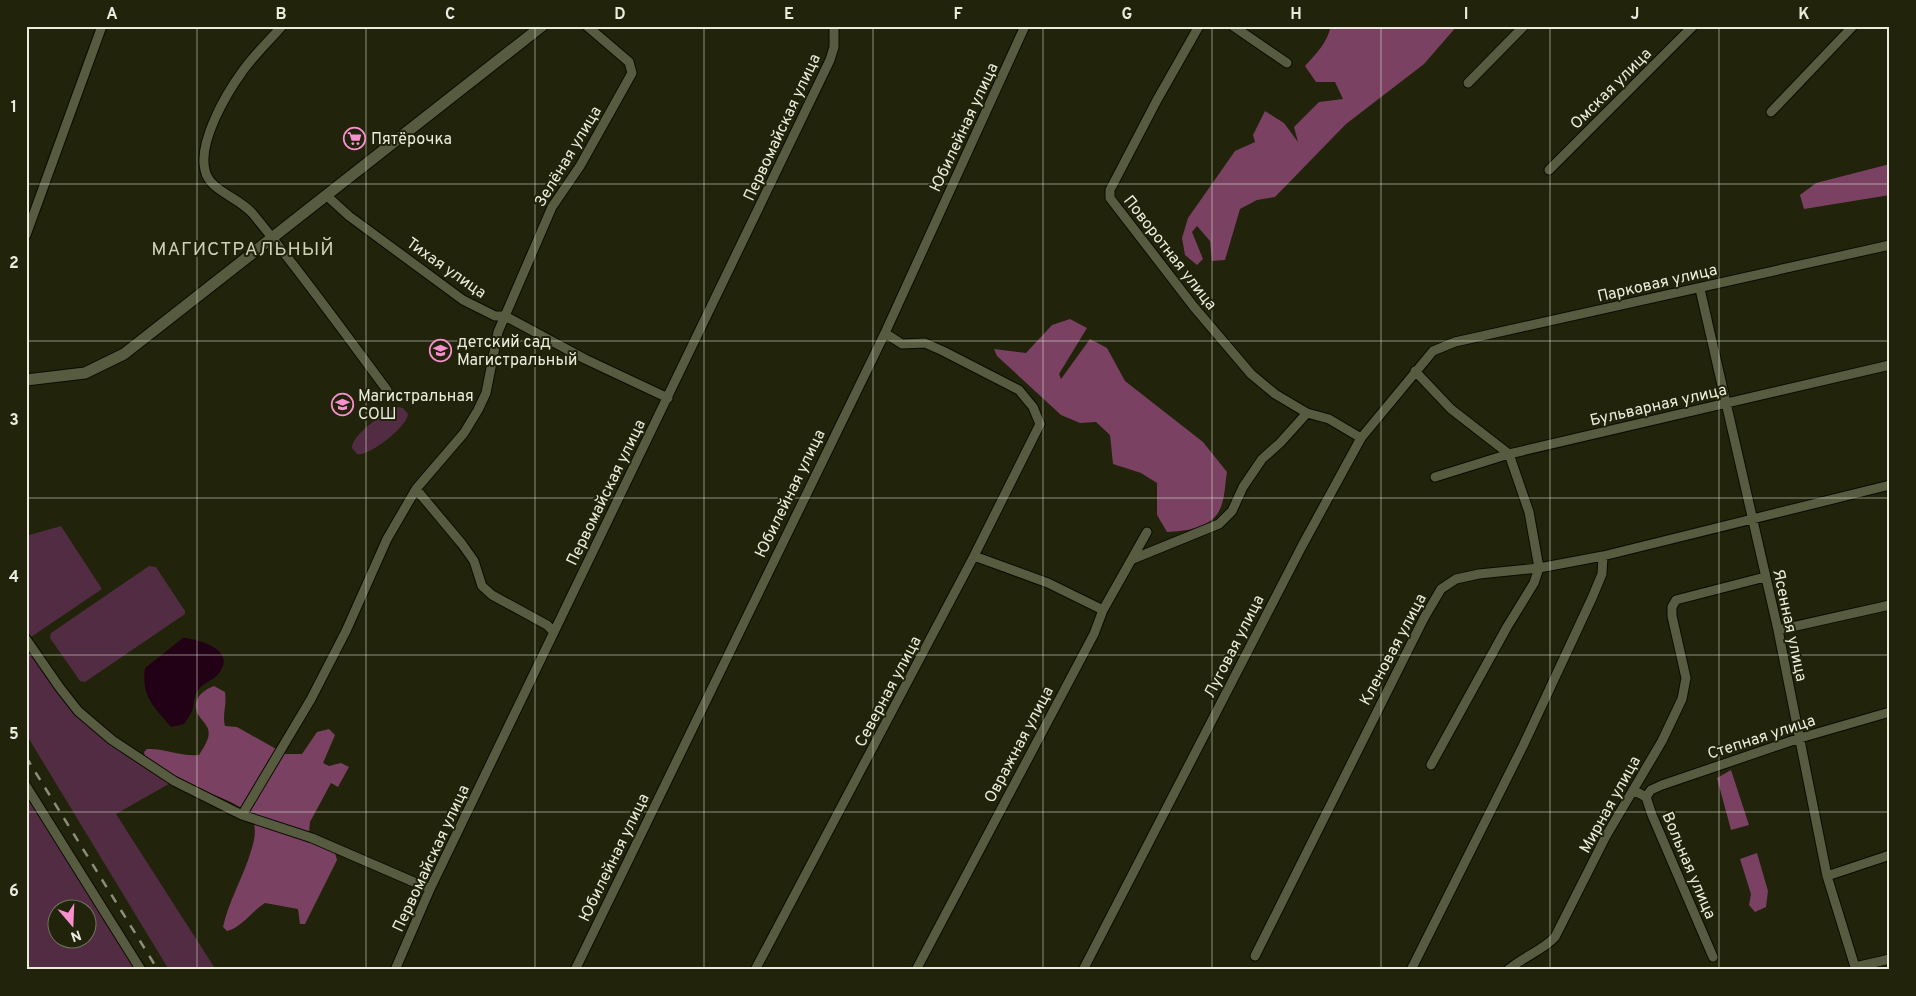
<svg xmlns="http://www.w3.org/2000/svg" width="1916" height="996" font-family="Overpass,sans-serif">
	<rect width="100%" height="100%" fill="#21230a"/>
	<path fill="#522c43" fill-rule="evenodd" d="M399 407 403 408 408 414C408 426 369 457 357 454L352 448C352 434 386 411 399 407Z
		M61 526 102 589 31 637 26 629V536Z
		M149 566 156 567 185 611V614L85 682 80 681 50 638 51 633Z
		M26 639 79 711 174 781 116 814 216 970H169L26 734Z
		M26 781 141 966 142 970H26ZM58 908H88V938H58Z"/>
	<path fill="#7a4163" d="M1331 26H1457L1424 64 1346 124 1275 197 1257 200 1240 209 1225 260 1212 261 1210 241 1197 226 1192 232 1203 259 1197 265 1185 255 1182 238 1188 218 1235 151 1255 142 1253 135 1265 111 1284 123 1298 142 1294 127 1319 102 1343 99 1335 82H1316L1305 66C1316 54 1327 43 1331 26Z
		M1890 164V195L1804 209 1800 195 1816 183Z
		M1070 319 1087 328 1059 374 1061 379 1090 339 1107 348 1125 381 1203 442 1227 472C1225 483 1225 501 1219 511 1209 529 1185 531 1167 532L1157 515V483L1141 473 1113 464 1110 435 1096 422 1080 423 1061 415 997 356 994 349 1026 353 1052 325Z
		M214 686 225 692C227 707 222 714 225 726L237 727 285 754H302L317 732 329 729 335 735 323 763 329 766 341 763 349 767 338 787 331 783 310 822 309 833 335 853 337 860 305 924H300L298 909 265 903C252 911 242 927 227 931L223 927C229 900 243 878 251 851 255 839 258 825 249 815 237 800 202 792 184 783 171 775 158 766 145 757L144 752 147 749C165 748 181 757 199 755 203 748 211 738 208 729 206 723 199 718 197 712 192 699 203 690 214 686Z
		M1731 770 1749 825 1731 830 1717 778Z
		M1757 853 1768 891 1766 907 1755 912 1749 905 1751 894 1740 859Z"/>
	<path fill="#220016" d="M183 638C199 639 236 650 220 672 214 681 202 682 197 692 193 698 194 705 192 711 190 716 186 720 184 724L171 727C154 707 141 696 145 668Z"/>
	<g fill="none" stroke-linecap="round" stroke-linejoin="round">
		<defs>
			<path id="minor" d="M282 26C269 41 253 56 242 72 226 94 198 142 205 170 209 191 239 197 253 214 300 271 343 331 387 390
				M1199 26 1157 100 1110 190V198L1194 307 1251 374 1275 394 1307 413 1329 419 1361 438
				M1233 26 1287 63
				M1468 83 1524 26
				M1771 112 1853 26
				M1549 170 1693 26
				M326 195 349 216 463 300 495 316H505L585 359 668 398
				M26 235 102 26
				M1700 289 1778 630 1827 876 1855 967 1890 959
				M1415 371 1451 409 1509 454 1529 512 1539 568 1534 583 1507 627 1431 765
				M1435 477 1509 454 1890 365
				M416 489 462 544 474 561 482 586 492 595 547 625 554 632
				M974 556 1048 583 1103 610
				M1133 559 1219 524 1232 511 1243 487 1262 459 1280 443 1307 413
				M1778 630 1890 605
				M26 639 60 688 78 711 112 740 174 781 242 815 312 838 430 889
				M26 786 141 970
				M1633 790 1646 797 1652 815 1713 957
				M1646 797 1651 790 1662 785 1800 738 1890 712
				M242 815 311 699 346 631 387 539 416 489 464 433 478 410 486 393 498 332 552 207 580 166 632 73 629 62 587 26
				M1827 876 1890 855
				M1255 956 1424 618 1441 589 1456 579 1479 574 1539 568 1603 556 1890 485
				M395 970 430 889 830 60 834 47V26
				M575 970 885 333 1025 26
				M755 970 974 556 1040 424 1033 407 1019 390 943 351 925 343 902 344 885 333
				M916 970 1094 634 1103 610 1147 532
				M1083 970 1302 546 1361 438 1433 351 1455 342 1890 245
				M1411 970 1523 746 1592 598 1602 574 1603 556
				M1508 970C1524 956 1542 951 1555 937L1606 836 1662 741 1682 699 1686 678 1672 616V607L1676 600 1765 577"/>
			<path id="tertiary" d="M26 380 85 373 124 354 542 26"/>
		</defs>
		<use href="#minor" stroke="#0a0c00" stroke-width="11"/>
		<use href="#tertiary" stroke="#0a0c00" stroke-width="13"/>
		<use href="#minor" stroke="#575b40" stroke-width="9"/>
		<use href="#tertiary" stroke="#575b40" stroke-width="11"/>
		<path stroke="#8d8f7c" stroke-width="2.5" stroke-dasharray="9 9" stroke-linecap="butt" d="M26 757 158 970"/>
	</g>
	<path fill="none" stroke="#eaecdd" stroke-width="1" stroke-opacity="0.55" d="M197 26V970M366 26V970M535 26V970M704 26V970M873 26V970M1043 26V970M1212 26V970M1381 26V970M1550 26V970M1719 26V970M26 184H1890M26 341H1890M26 498H1890M26 655H1890M26 812H1890"/>
	<defs>
		<symbol id="supermarket-ring" viewBox="-11 -11 22 22"><circle r="9.5" fill="#21230a" stroke="#f790cd" stroke-width="1.5"/><path d="M-6-5.5h2.5l.6 2H6L4.5 2H-2.5L-4.4-4H-6ZM-1.5 3.2a1.3 1.3 0 1 0 .1 0ZM3 3.2a1.3 1.3 0 1 0 .1 0Z" fill="#f790cd"/></symbol>
		<symbol id="school-ring" viewBox="-11 -11 22 22"><circle r="9.5" fill="#21230a" stroke="#f790cd" stroke-width="1.5"/><path d="M0-5L7-2L0 1L-7-2ZM-4 1L0 2.5L4 1V4Q0 6-4 4Z" fill="#f790cd"/></symbol>
	</defs>
	<g fill-rule="evenodd">
		<use href="#supermarket-ring" x="342" y="126" width="25" height="25"/>
		<use href="#school-ring" x="428" y="338" width="25" height="25"/>
		<use href="#school-ring" x="330" y="392" width="25" height="25"/>
	</g>
	<g text-anchor="middle" stroke-width="4" stroke-linejoin="round" paint-order="stroke">
		<g font-size="16" fill="#eaecdd" stroke="#21230a">
			<text transform="translate(1610 88) rotate(-45)" y="6">Омская улица</text>
			<text transform="translate(781 127) rotate(-65)" y="6">Первомайская улица</text>
			<text transform="translate(963 127) rotate(-65)" y="6">Юбилейная улица</text>
			<text transform="translate(567 156) rotate(-59)" y="6">Зелёная улица</text>
			<text transform="translate(1171 252) rotate(52)" y="6">Поворотная улица</text>
			<text transform="translate(447 267) rotate(35)" y="6">Тихая улица</text>
			<text transform="translate(1657 282) rotate(-13)" y="6">Парковая улица</text>
			<text transform="translate(1658 404) rotate(-13)" y="6">Бульварная улица</text>
			<text transform="translate(605 492) rotate(-64)" y="6">Первомайская улица</text>
			<text transform="translate(789 493) rotate(-64)" y="6">Юбилейная улица</text>
			<text transform="translate(1791 625) rotate(78)" y="6">Ясенная улица</text>
			<text transform="translate(1233 646) rotate(-63)" y="6">Луговая улица</text>
			<text transform="translate(1392 649) rotate(-62)" y="6">Кленовая улица</text>
			<text transform="translate(887 691) rotate(-62)" y="6">Северная улица</text>
			<text transform="translate(1761 736) rotate(-18)" y="6">Степная улица</text>
			<text transform="translate(1018 744) rotate(-62)" y="6">Овражная улица</text>
			<text transform="translate(1609 804) rotate(-61)" y="6">Мирная улица</text>
			<text transform="translate(613 857) rotate(-64)" y="6">Юбилейная улица</text>
			<text transform="translate(430 858) rotate(-65)" y="6">Первомайская улица</text>
			<text transform="translate(1690 865) rotate(67)" y="6">Вольная улица</text>
		</g>
		<g font-size="16" fill="#eaecdd" stroke="#21230a" text-anchor="start">
			<text x="371" y="144">Пятёрочка</text>
			<text x="457" y="347">детский сад<tspan x="457" dy="18">Магистральный</tspan></text>
			<text x="358" y="401">Магистральная<tspan x="358" dy="18">СОШ</tspan></text>
		</g>
		<g font-size="19" letter-spacing="1" fill="#cfd3b5" stroke="#21230a">
			<text x="243" y="255">МАГИСТРАЛЬНЫЙ</text>
		</g>
	</g>
	<rect width="1916" height="996" fill="none" stroke="#21230a" stroke-width="55"/>
	<g transform="translate(72 924) rotate(161)"><circle r="24" fill="#21230a" stroke="#71735e"/>
	<path d="M0-4L9 19L0 12L-9 19Z" fill="#f790cd"/>
	<text y="-8" font-size="14" font-weight="bold" text-anchor="middle" fill="#eaecdd">N</text>
	</g>
	<rect x="28" y="28" width="1860" height="940" fill="none" stroke="#eaecdd" stroke-width="2"/>
	<g font-size="16" text-anchor="middle" font-weight="bold" fill="#eaecdd">
		<text x="112" y="19">A</text>
		<text x="281" y="19">B</text>
		<text x="450" y="19">C</text>
		<text x="620" y="19">D</text>
		<text x="789" y="19">E</text>
		<text x="958" y="19">F</text>
		<text x="1127" y="19">G</text>
		<text x="1296" y="19">H</text>
		<text x="1466" y="19">I</text>
		<text x="1635" y="19">J</text>
		<text x="1804" y="19">K</text>
		<text x="14" y="112">1</text>
		<text x="14" y="268">2</text>
		<text x="14" y="425">3</text>
		<text x="14" y="582">4</text>
		<text x="14" y="739">5</text>
		<text x="14" y="896">6</text>
	</g>
</svg>
